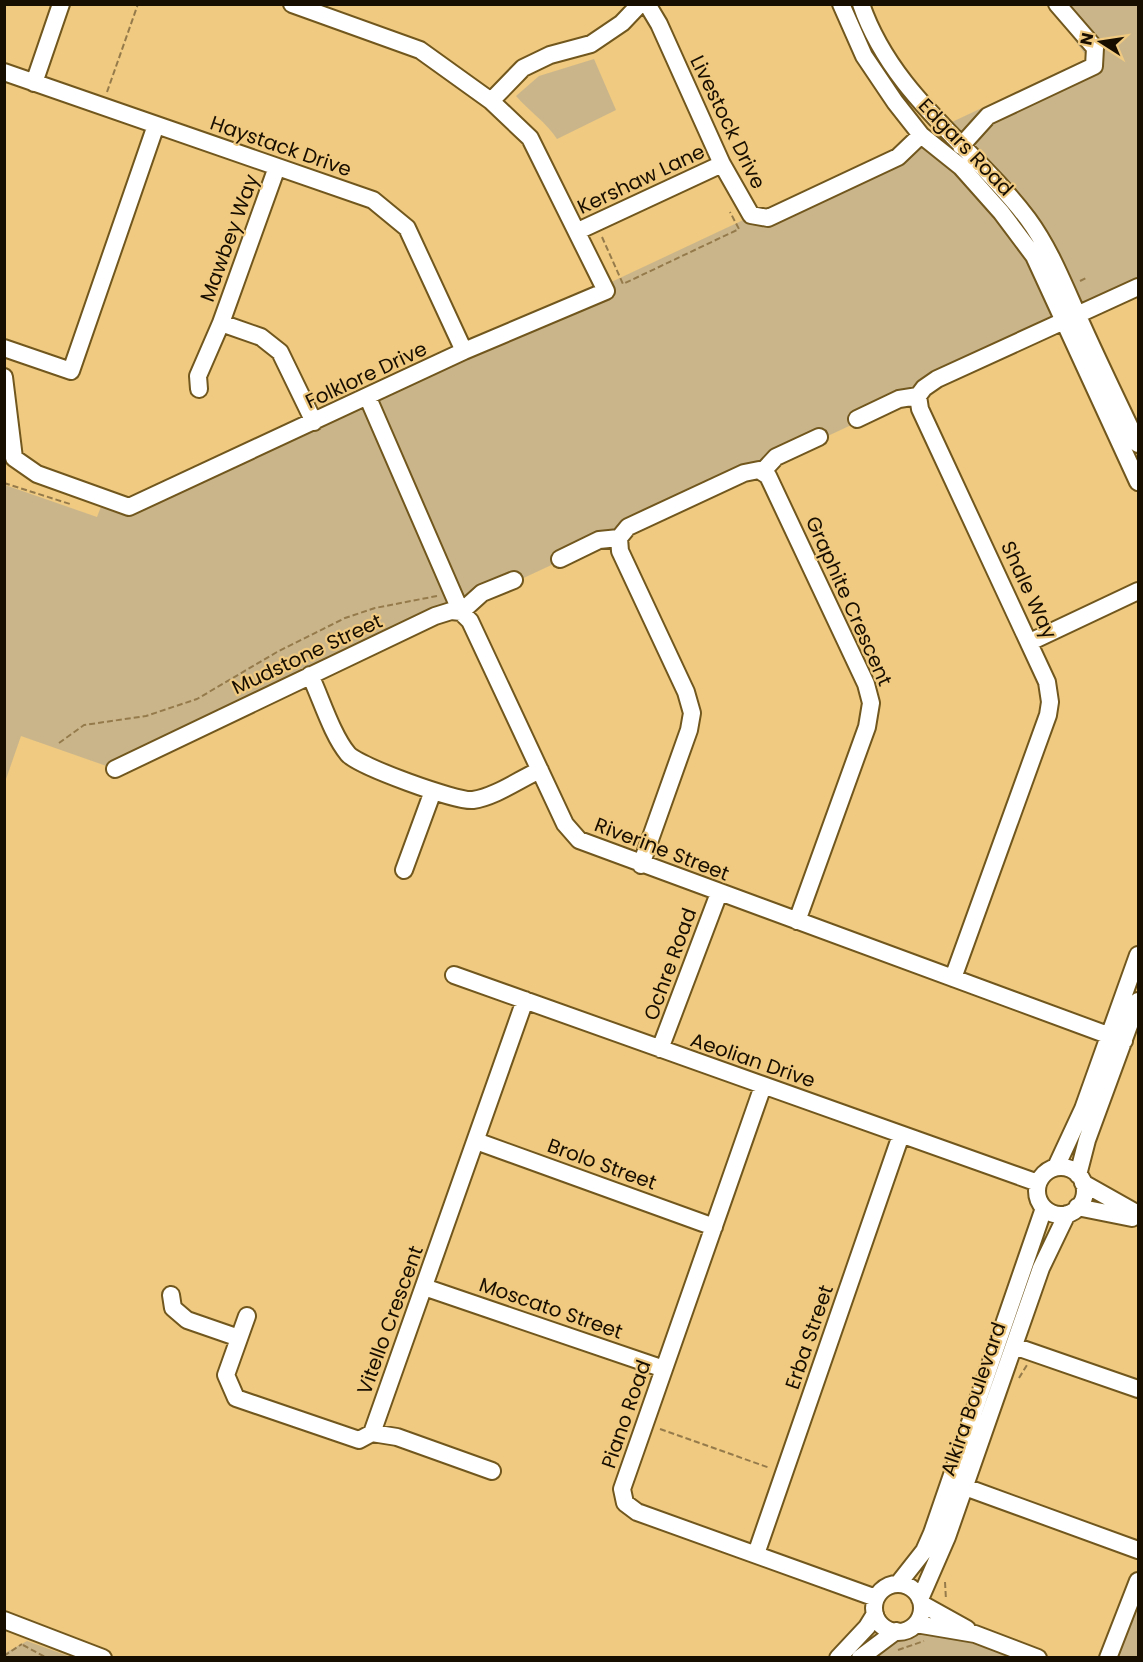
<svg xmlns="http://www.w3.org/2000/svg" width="1143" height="1662" font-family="Poppins,sans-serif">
	<rect width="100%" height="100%" fill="#efca80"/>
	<path fill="#cab58b" d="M1048 5H1138V291L115 769 21 736 5 782V485L97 517 104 499 137 505 1088 58Z
		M594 59 616 110 557 139C547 123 529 111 516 96L539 76Z
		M1138 1590V1657L1113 1658Z
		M911 1631H948L1029 1658H864L896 1634Z
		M27 1641 71 1657H5V1653Z"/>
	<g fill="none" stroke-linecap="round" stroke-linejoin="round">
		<defs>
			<path id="minor" d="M292 4 420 50 491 101 523 68 550 55 591 44 622 23 640 4
				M647 4 659 24 722 164 751 215 768 218 898 157 921 135
				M841 4 864 56 895 102 921 135 961 167 1001 212 1034 256 1138 482
				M861 4C892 95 973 146 1028 219 1050 249 1063 283 1078 316 1097 359 1118 402 1138 444
				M4 72 373 200 407 228 464 351
				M34 83 61 4
				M961 146 988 116 1094 66 1095 48 1057 4
				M277 167 221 323 261 337 280 352 314 422
				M578 231 722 164
				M4 348 71 371 156 125
				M4 377 14 458 37 474 129 507 464 351 606 291 530 138 491 101
				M199 389 198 376 221 323
				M368 398 461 612 470 621 565 824 579 840 1124 1041
				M857 419 899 399 918 396
				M763 471 776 457 819 437
				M619 538 620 551 686 692 692 713 689 730 641 865
				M560 559 599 540 619 538 628 527 744 473 759 470 768 476 866 684 871 703 867 727 797 921
				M1030 642 1138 591
				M310 675C321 698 332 735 348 754 358 766 457 802 473 800 495 797 520 779 540 770
				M115 769 435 616 451 611 461 612 482 593 514 580
				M404 870 433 791
				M454 975 1038 1183
				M953 978 1048 715 1050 702 1047 682 920 409 918 396 924 388 937 379 1138 287
				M660 1049 719 893
				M763 1086 622 1489 625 1503 637 1512 876 1598
				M476 1141 714 1227
				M1056 1167 1083 1109 1138 955
				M1037 1191a24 24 0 1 1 48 0a24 24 0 1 1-48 0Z
				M1078 1175 1087 1140 1138 1001
				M1083 1183 1138 1214
				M1077 1207 1132 1218
				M424 1287 664 1369
				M171 1295 173 1308 187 1320 239 1338
				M247 1316 226 1375 236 1398 359 1440 372 1433 525 1000
				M1014 1346 1138 1389
				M372 1433 397 1437 492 1471
				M965 1487 1138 1550
				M756 1554 901 1135
				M898 1584 924 1551 932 1533 1044 1208
				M874 1608a24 24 0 1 1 48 0a24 24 0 1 1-48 0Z
				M920 1599 947 1537 1041 1268 1067 1214
				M922 1604 967 1629
				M4 1620 103 1658
				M916 1624 975 1634 1038 1658
				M838 1658 867 1627 875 1614
				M860 1658 896 1631
				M1108 1658 1138 1581"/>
		</defs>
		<use href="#minor" stroke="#71571d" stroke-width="20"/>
		<path stroke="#957b4b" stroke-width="2" stroke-dasharray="6 3" stroke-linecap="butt" d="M107 92 138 4
			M602 237 623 284 739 229 730 212
			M1080 281 1088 277
			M4 483 70 504
			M59 743 84 725 146 716 197 699 277 652 345 618 375 608 437 596
			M1019 1378 1027 1365
			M660 1429 770 1468
			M945 1582 946 1600
			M23 1645 47 1658
			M898 1650 924 1641
			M4 1656 22 1644"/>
		<use href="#minor" stroke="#fff" stroke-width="16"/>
	</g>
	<g text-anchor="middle" stroke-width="4.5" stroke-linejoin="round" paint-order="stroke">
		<g font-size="20" fill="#180e00" stroke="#efca80">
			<text transform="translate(728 122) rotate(64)" y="7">Livestock Drive</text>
			<text transform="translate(281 146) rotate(19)" y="7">Haystack Drive</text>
			<text transform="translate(966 147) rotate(46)" y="7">Edgars Road</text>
			<text transform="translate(641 179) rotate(-25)" y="7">Kershaw Lane</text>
			<text transform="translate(229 238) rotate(-70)" y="7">Mawbey Way</text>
			<text transform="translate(366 375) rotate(-25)" y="7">Folklore Drive</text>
			<text transform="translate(1029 590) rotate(65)" y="7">Shale Way</text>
			<text transform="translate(849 601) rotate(66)" y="7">Graphite Crescent</text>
			<text transform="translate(307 654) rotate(-25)" y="7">Mudstone Street</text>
			<text transform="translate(662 849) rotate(21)" y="7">Riverine Street</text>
			<text transform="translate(670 964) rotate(-70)" y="7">Ochre Road</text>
			<text transform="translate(753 1060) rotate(19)" y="7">Aeolian Drive</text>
			<text transform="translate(602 1164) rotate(20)" y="7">Brolo Street</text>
			<text transform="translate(551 1308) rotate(19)" y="7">Moscato Street</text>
			<text transform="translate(390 1320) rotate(-70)" y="7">Vitello Crescent</text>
			<text transform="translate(809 1337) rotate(-71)" y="7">Erba Street</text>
			<text transform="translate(973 1399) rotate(-71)" y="7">Alkira Boulevard</text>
			<text transform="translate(626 1414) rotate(-71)" y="7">Piano Road</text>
		</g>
	</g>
	<rect width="1143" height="1662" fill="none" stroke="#180e00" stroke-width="12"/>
	<g transform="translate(1101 42) rotate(282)" stroke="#efca80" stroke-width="4.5" paint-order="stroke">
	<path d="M0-4.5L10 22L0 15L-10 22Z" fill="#180e00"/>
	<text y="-9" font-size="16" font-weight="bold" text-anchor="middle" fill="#180e00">N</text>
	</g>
</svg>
